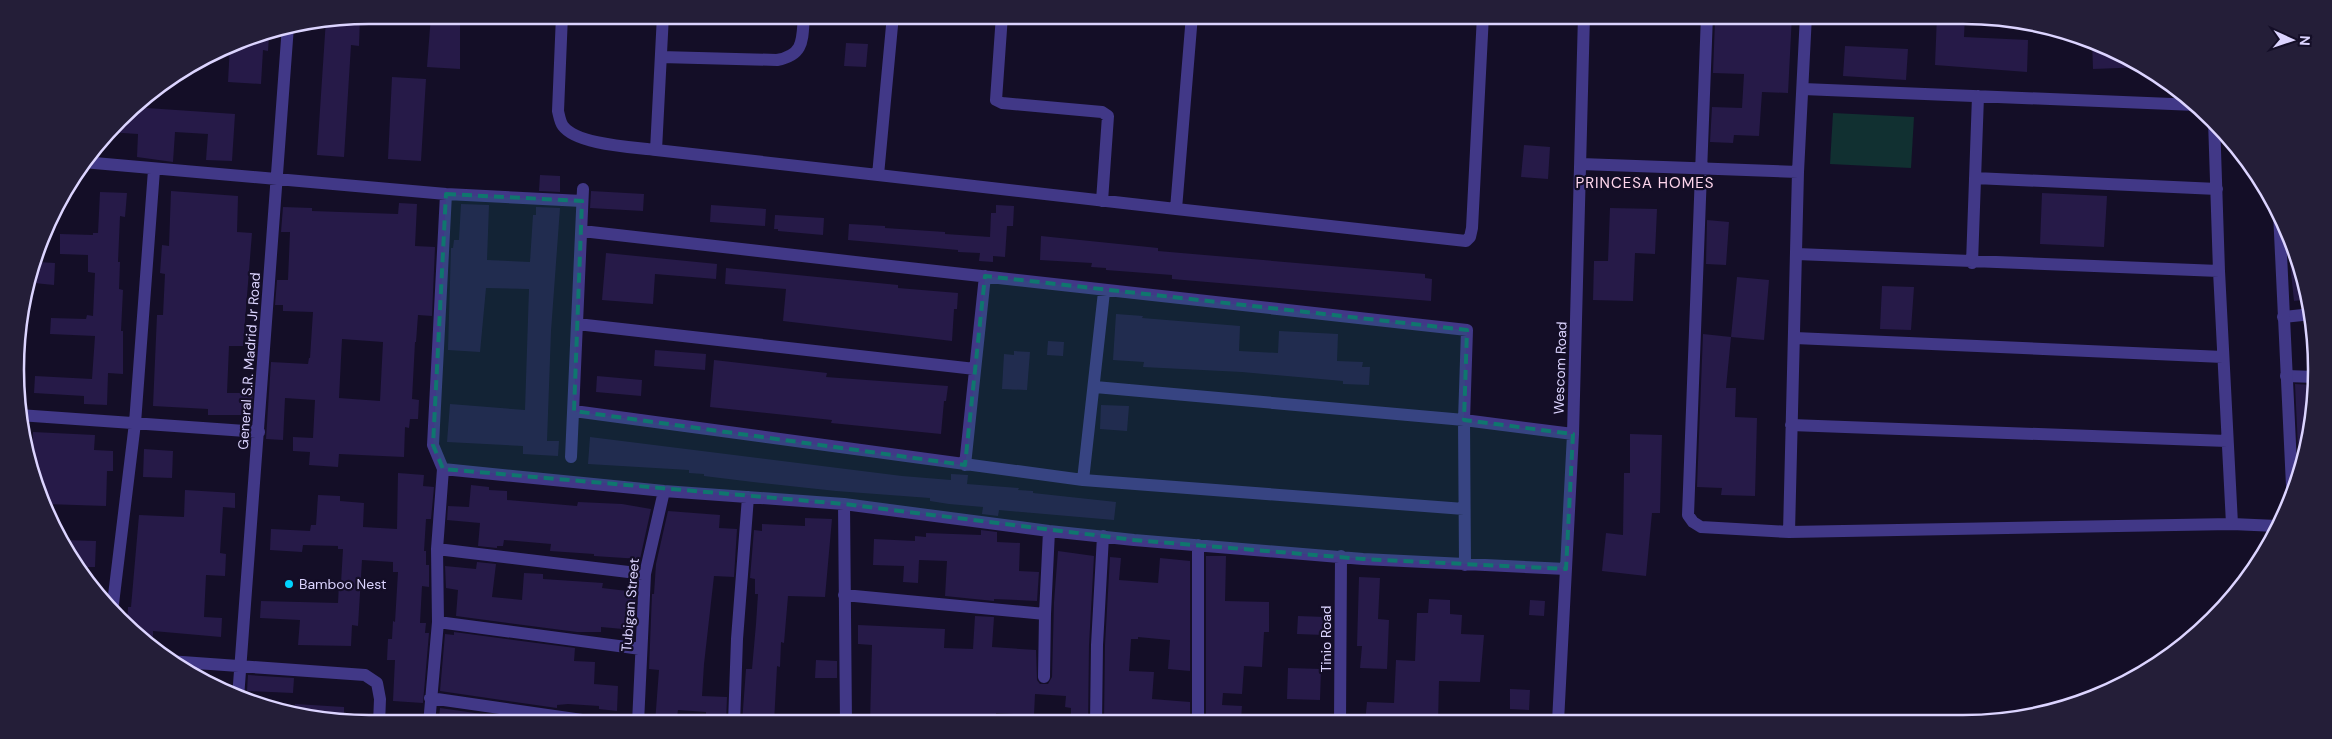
<svg xmlns="http://www.w3.org/2000/svg" width="2332" height="739" font-family="'DM Sans',sans-serif">
	<rect width="100%" height="100%" fill="#140e27"/>
	<path fill="#113031" d="M1833 113 1914 117 1911 168 1830 164Z"/>
	<path fill="#261a48" fill-rule="evenodd" d="M431 15H460V69L427 67Z
		M1762 15H1792L1788 93 1762 92 1759 136 1734 135 1733 143 1710 142 1712 107 1742 108 1744 74 1713 73 1715 21 1762 24Z
		M1937 15H1965L1964 37 2028 40 2027 72 1935 65Z
		M360 16 359 46 351 45 344 157 317 155 326 19Z
		M258 35H269L268 51 263 50 261 84 228 82 230 45Z
		M2092 40 2098 42 2145 67 2093 69Z
		M846 43 868 44 866 67 844 66Z
		M1845 46 1908 49 1906 80 1843 76Z
		M392 77 426 79 421 161 388 159Z
		M132 107 235 114 232 161 206 160 208 134 175 132 173 162 137 157 138 134 108 132Z
		M1524 145 1550 147 1548 179 1521 177Z
		M540 175 560 176V192L539 191Z
		M171 191 238 196 237 232 252 233 243 346H229L227 393H253L251 415H208V409L153 406 157 315H163L165 274 160 273 162 245 169 246Z
		M591 191 644 194 643 211 590 208Z
		M100 192 127 193 125 217 120 216 118 262H120L119 289 123 290 121 331H123V374L108 373 107 405 84 404V396L34 393 35 376 92 379 95 336 50 334 51 318 86 319 87 315 93 316 95 273 88 272V255L60 254V234L93 235V233H98Z
		M2042 193 2107 196 2104 247 2040 244Z
		M399 203 417 204 415 246 435 247 432 316 418 315 416 342H415L412 399 419 400 418 419H410L409 428 405 427 404 457 339 454 338 467 309 465 310 452 293 451V437L313 438 315 400 285 398 283 440 266 439 271 362 308 364 309 358H310L313 312 283 311V305H275L277 280H288L290 232H281L283 207 312 208V211L398 214ZM342 339 383 342 380 401 339 398Z
		M461 204 489 205 487 260 530 262 533 215H536V207L560 208 551 331 547 441H559L558 456 523 454V446L447 442 450 404 525 410 529 289 486 288 480 352 448 350 451 248H453L454 240H459Z
		M711 205 766 209 765 226 710 222Z
		M996 205 1014 206 1013 226H1007L1005 257 993 256V262L979 261 980 253 958 252V250L848 240 849 224 885 226V228L945 232V234L990 237 991 213H996Z
		M1610 208 1657 209 1655 254 1635 253 1633 301 1593 300 1594 261H1608Z
		M775 215 824 218 823 235 778 231V229H774Z
		M1707 220 1729 222 1726 265 1706 264Z
		M1041 236 1158 248V251L1425 274V278L1432 279 1431 301 1172 279V275L1106 270V268L1091 267 1092 263 1040 260Z
		M2295 251 2310 299 2294 301 2289 253Z
		M606 253 717 264 716 279 655 274 653 304 602 300Z
		M37 262 55 263 54 285 34 283Z
		M726 268 898 285V288L958 293 957 309H954L952 341 783 321 786 289 725 284Z
		M1737 277 1769 280 1764 340 1731 337Z
		M1882 286 1914 287 1911 330 1880 329Z
		M1116 314 1143 316 1142 318 1240 326 1239 351 1278 353 1279 331 1338 334 1337 361 1363 362 1362 367H1370L1369 385 1343 384V381L1242 372 1143 367 1144 362 1113 360Z
		M1703 334 1731 337 1726 388H1736L1735 417 1757 418 1755 496 1721 495 1722 488 1697 487Z
		M1048 341 1064 342 1063 356 1047 355Z
		M655 350 706 354 705 370 654 366Z
		M1014 351 1030 352 1027 390 1002 389 1004 354 1014 355Z
		M714 360 827 373 826 377 948 386 946 401H944L941 434 831 423 832 420 710 407Z
		M597 376 642 380 641 396 596 392Z
		M2295 384 2312 385 2311 398 2313 399 2310 439 2299 468Z
		M1101 405 1129 406 1127 431 1100 429Z
		M33 432 95 435 94 450 113 451V471H107L106 506 46 504 32 473Z
		M1630 434 1662 435 1660 513H1652L1646 576 1602 571 1606 533 1623 535 1624 473H1630Z
		M590 437 902 476 951 480V474L968 475 967 484 1019 488 1018 490 1033 491V493L1116 502 1114 520 999 510 998 516 982 514 983 507 949 504 930 501V498L836 491 753 482 704 476V474L689 473V470L588 464Z
		M144 449 173 451 172 478 143 477Z
		M398 473 424 475 423 486 434 487 431 519H426L424 551H426V565H429V587L422 586 420 623H426L425 633H429L423 703 393 701 395 660H387L388 639H392L393 621 395 622 398 572H393V562L362 560 358 626 352 625 351 646 298 645 300 620 260 618 261 601 338 603 339 583H341L343 549H338V546L303 545 302 552 270 550 271 529 310 531 311 525H316L318 495 340 496V501L364 503 363 527 397 529Z
		M471 485 489 487V490L507 491V500L577 506 578 502 622 504 651 509 640 559 594 556V554L550 551 551 544 504 540 503 546H497V548L478 546 480 523 447 520 448 506 469 507Z
		M185 490 235 493V508L223 507 220 553 226 554 225 576 206 575 204 617 222 618 221 637 153 631V637L139 636 127 627 128 607H131L139 515 184 517Z
		M668 511 720 515 719 528 737 529 734 577 714 576 704 664 702 696 727 697 726 723H706V712L678 710 676 723H655L659 670 649 669 652 594H654L656 564Z
		M805 518 832 519 825 597 788 596 784 643 781 642 780 667 777 666 774 723H742L746 669H752L756 624 758 594H755V579L750 578 754 530 762 531V524L805 526Z
		M981 530 997 532V542L1020 543 1019 571 1039 572 1037 601 994 599V601L945 596 947 561 919 560 918 583 903 582 904 566 873 565 874 539 915 541V536L926 537V533L981 535Z
		M63 540 96 541 95 567H75Z
		M1058 551 1094 556 1089 645 1088 723H1071V708L1065 707 1066 696 1035 694 1034 715 996 713V718L951 716V722L870 723 872 645 858 644V625L945 629 944 648 973 649 975 616 994 617 992 647 1036 650 1037 680 1040 684H1048L1052 677 1054 602Z
		M1206 556H1226L1225 601 1269 602V632H1264L1262 667 1244 666 1242 694 1223 693 1222 705 1242 706 1241 719 1206 717Z
		M1110 557 1121 558 1119 580 1158 583 1160 558 1190 561V671L1168 669 1170 640 1138 637V639H1131L1129 671 1154 672 1152 699 1190 702V717H1182V719H1169L1168 722 1104 721 1105 645Z
		M477 562 496 564 492 597 522 600 524 573 543 574V579L603 583 602 588 636 592 634 630 601 627V632H577L456 616 458 590 446 588 445 566 476 569Z
		M1359 577 1380 578 1378 619 1389 620 1387 669 1360 668 1362 646H1357Z
		M1429 599 1450 600V614L1462 615 1461 634 1484 635 1480 682 1439 681 1438 722H1365L1367 702 1394 703 1396 660 1415 661 1417 613H1428Z
		M1530 600 1545 601 1544 616 1529 615Z
		M1298 616 1325 617 1324 635 1297 634Z
		M454 632 575 648 574 661 595 662 594 684 618 686 617 711 599 709V706L568 704 557 705V708L440 691 445 634 454 635Z
		M816 660 837 661V678H815Z
		M1288 668 1321 669 1320 700 1287 699Z
		M248 675 294 678 293 693 247 691Z
		M1510 689 1530 690 1529 710 1510 709Z
		M295 704 344 707V721L294 715Z
		M440 708 551 724H438Z"/>
	<g fill="none" stroke-linecap="round" stroke-linejoin="round">
		<path stroke="#413887" stroke-width="12" d="M562 15 558 111C559 115 560 122 563 126 577 145 633 147 656 150
			M663 15 656 150 878 175
			M893 15 878 175 1176 209
			M1002 15 996 100 1002 103 1102 112 1108 116 1102 201
			M1192 15 1176 209 1466 241 1470 237 1472 228 1483 15
			M1707 15 1688 515 1693 522 1701 527 1789 532 2232 524 2277 526
			M661 57 777 60C805 55 802 39 804 15
			M1803 89 2196 105
			M2214 120 2219 271 2232 524
			M83 162 446 194 582 201
			M1581 164 1798 172
			M1975 178 2217 189
			M582 231C877 264 1172 299 1467 330L1464 420 1465 565
			M1797 254 2219 271
			M1972 263 1978 96
			M2283 317 2312 314
			M577 324 975 369
			M1795 338 2223 357
			M17 367 22 311
			M2286 376 2316 377
			M1095 387 1464 420 1573 434
			M574 411 1083 480 1464 509
			M19 415 259 432
			M1791 425 2227 441
			M571 457 583 189
			M965 465 985 276
			M443 469 433 445 446 194
			M1083 480 1104 292
			M844 504 846 723
			M1789 532 1798 172 1806 15
			M1198 545V722
			M437 549 645 574
			M844 595 1045 614 1049 531
			M112 612 135 423 154 170
			M438 622 641 649
			M168 661 365 675 377 683 380 699 379 724
			M1044 677 1045 614
			M238 698 288 26
			M430 698 610 724
			M1340 722 1341 556
			M1558 722 1573 434 1584 15
			M638 723 645 574 664 491
			M734 723 737 639 748 497
			M1096 723 1097 645 1103 536
			M429 724 438 622 437 549 443 469 664 491 844 504 1049 531 1134 540 1363 559 1566 569"/>
		<path stroke="#413887" stroke-width="12" d="M2279 212 2292 486"/>
	</g>
	<path fill="#0f766e" fill-opacity="0.2" stroke="#0f766e" stroke-width="4" stroke-dasharray="10 6" stroke-linejoin="round" d="M446 194 582 201 574 411 965 465 985 276 1467 330 1464 420 1573 434 1566 569 1363 559 1134 540 844 504 443 469 433 445Z"/>
	<circle fill="#00d3ff" stroke="#140e27" stroke-width="2" cx="289" cy="584" r="5"/>
	<g text-anchor="middle" stroke-width="4.5" stroke-linejoin="round" paint-order="stroke">
		<g font-size="14" fill="#dcd4ff" stroke="#140e27">
			<text transform="translate(249 361) rotate(-86)" y="5">General S.R. Madrid Jr Road</text>
			<text transform="translate(1560 368) rotate(-88)" y="5">Wescom Road</text>
			<text transform="translate(630 605) rotate(-85)" y="5">Tubigan Street</text>
			<text transform="translate(1326 639) rotate(-90)" y="5">Tinio Road</text>
		</g>
		<g font-size="14" fill="#dcd4ff" stroke="#140e27" text-anchor="start">
			<text x="299" y="589">Bamboo Nest</text>
		</g>
		<g font-size="15" letter-spacing="1" fill="#ffd6ed" stroke="#140e27">
			<text x="1645" y="188">PRINCESA HOMES</text>
		</g>
	</g>
	<path d="M0 0H2332V739H0ZM369 24H1963A345 345 0 0 1 2308 369V370A345 345 0 0 1 1963 715H369A345 345 0 0 1 24 370V369A345 345 0 0 1 369 24Z" fill="#241e38" fill-rule="evenodd"/>
	<path fill="none" stroke="#dcd4ff" stroke-width="2.5" d="M369 24H1963A345 345 0 0 1 2308 369V370A345 345 0 0 1 1963 715H369A345 345 0 0 1 24 370V369A345 345 0 0 1 369 24Z"/>
	<g transform="translate(2292 40) rotate(93)" stroke="#140e27" stroke-width="4" paint-order="stroke">
	<path d="M0-4L9 19L0 12L-9 19Z" fill="#dcd4ff"/>
	<text y="-8" font-size="14" font-weight="bold" text-anchor="middle" fill="#dcd4ff">N</text>
	</g>
</svg>
